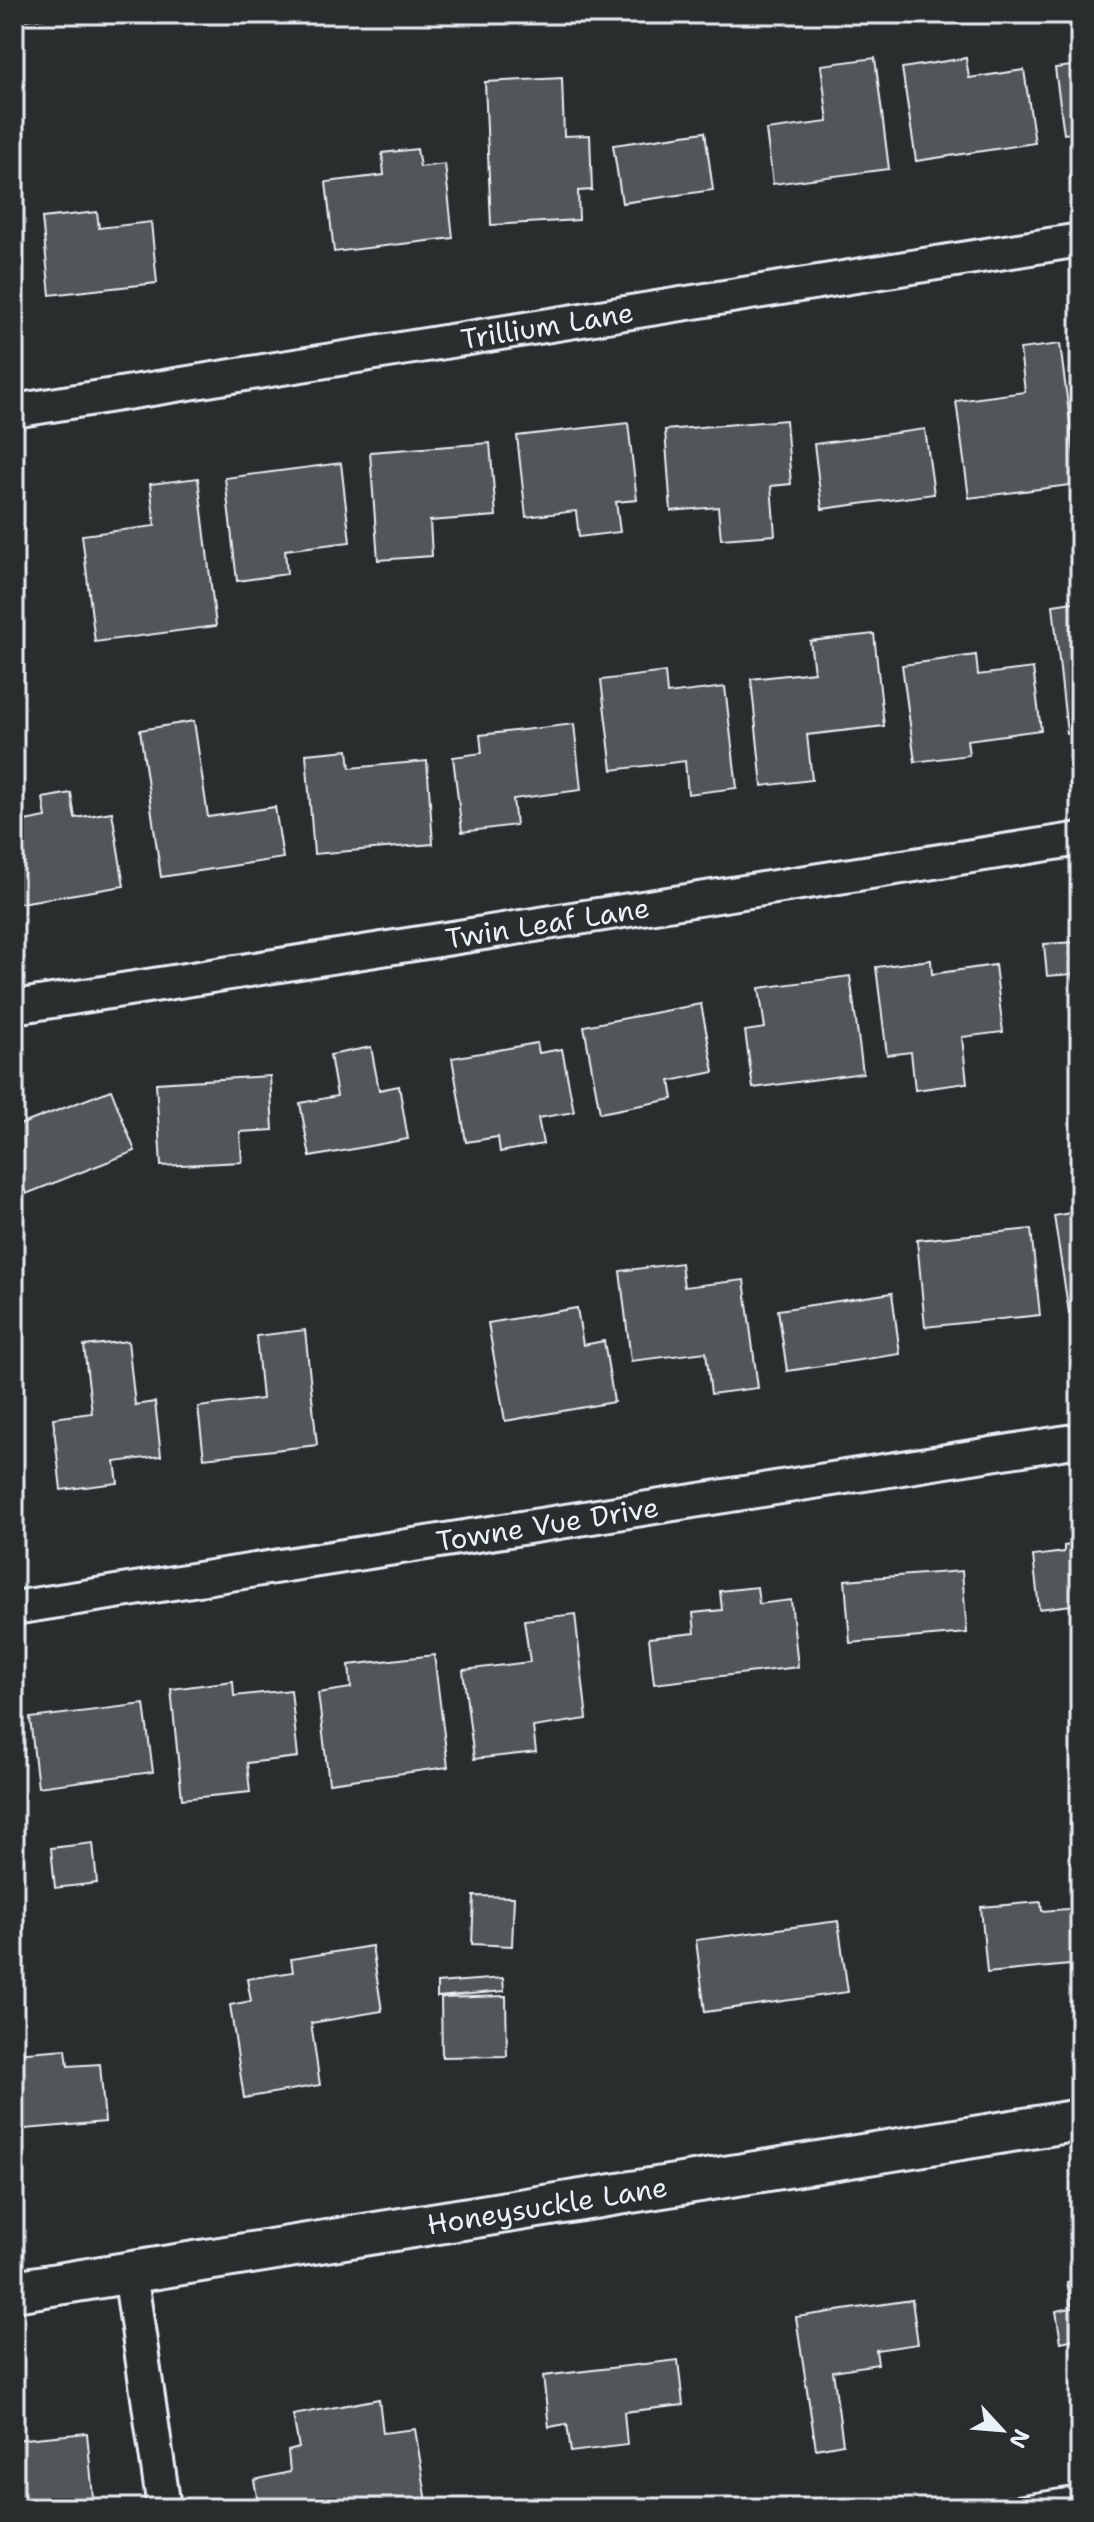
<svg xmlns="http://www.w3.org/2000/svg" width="1094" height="2522" font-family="'Shantell Sans',sans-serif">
	<rect width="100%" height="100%" fill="#2a2d2e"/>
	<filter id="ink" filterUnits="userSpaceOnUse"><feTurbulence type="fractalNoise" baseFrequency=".0125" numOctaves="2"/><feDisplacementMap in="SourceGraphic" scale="16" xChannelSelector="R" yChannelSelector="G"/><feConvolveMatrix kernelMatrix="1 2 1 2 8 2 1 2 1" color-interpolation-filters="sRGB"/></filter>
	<g filter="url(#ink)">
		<path fill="#535759" stroke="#e8f1f8" stroke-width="2" d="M14 14H50L51 17 14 21Z
			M875 58 889 169 773 184 766 130 828 122 821 65Z
			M966 58 969 78 1024 70 1035 143 916 161 902 68Z
			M1080 65V132L1064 134 1055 68Z
			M562 78 564 136 590 135 592 190 578 191 579 220 491 225 485 82Z
			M705 132 713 190 622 203 613 145Z
			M417 149 420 167 445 164 453 238 334 252 326 182 384 175 382 153Z
			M97 212 99 228 151 222 157 283 50 295 42 218Z
			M1060 344 1078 484 969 498 956 401 1025 392 1020 349Z
			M786 420 791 484 771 486 775 535 721 539 718 507 671 511 665 430Z
			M628 423 637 500 616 502 620 532 579 537 576 511 526 517 517 436Z
			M925 429 934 494 822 509 814 444Z
			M490 443 496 516 430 521 432 556 378 560 370 452Z
			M341 463 350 542 285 550 287 574 237 581 225 478Z
			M198 478 216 626 95 642 82 535 155 526 150 484Z
			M1080 601V733L1067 734 1053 605Z
			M874 634 884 726 807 735 812 780 762 786 751 679 814 672 810 641Z
			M976 655 978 675 1033 668 1041 730 967 740 969 755 915 762 902 665Z
			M665 672 667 694 725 687 737 788 688 794 685 761 612 770 601 680Z
			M194 721 208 817 275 807 283 858 161 877 140 730Z
			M574 724 581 790 513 799 516 825 462 832 453 757 482 753 480 735Z
			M348 750 350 768 427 761 433 844 314 854 306 754Z
			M71 793 75 818 112 812 124 886 14 904V823L46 817 43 798Z
			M1075 932H1080V982H1074L1073 974 1047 976 1044 944 1076 942Z
			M931 960 932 974 995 965 1003 1032 962 1037 967 1083 915 1090 911 1052 887 1055 876 967Z
			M850 976 863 1073 753 1088 745 1031 765 1028 759 988Z
			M701 1004 714 1072 670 1081 673 1099 600 1113 584 1026Z
			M537 1043 539 1053 562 1049 574 1112 538 1118 543 1144 500 1152 498 1137 466 1142 452 1058Z
			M371 1047 379 1090 399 1086 408 1139 310 1157 300 1103 337 1096 330 1055Z
			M270 1076 273 1130 240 1132 242 1162 161 1166 156 1083Z
			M111 1090 135 1151 26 1194 14 1163V1127Z
			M1080 1211V1311L1069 1313 1054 1216Z
			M1031 1229 1040 1315 925 1327 917 1240Z
			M681 1263 684 1287 744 1280 758 1388 711 1394 706 1352 631 1361 620 1271Z
			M892 1293 900 1354 787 1371 778 1310Z
			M577 1308 583 1345 604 1341 614 1402 505 1421 488 1323Z
			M305 1330 317 1445 204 1458 198 1407 262 1399 256 1336Z
			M128 1341 135 1405 155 1402 161 1456 115 1462 118 1483 61 1490 53 1418 92 1413 84 1346Z
			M1080 1544V1604L1039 1609 1033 1556 1064 1552V1546Z
			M962 1571 967 1633 850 1643 845 1580Z
			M757 1587 759 1604 791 1600 798 1667 654 1684 649 1638 695 1633 693 1613 722 1610 720 1591Z
			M575 1614 587 1719 533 1727 536 1752 474 1759 463 1670 530 1662 524 1620Z
			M434 1655 448 1767 329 1783 318 1693 351 1688 349 1665Z
			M233 1681 234 1696 291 1690 298 1757 247 1763 250 1792 182 1799 171 1689Z
			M144 1704 153 1772 38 1787 30 1718Z
			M93 1843 97 1883 55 1888 51 1848Z
			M474 1896 514 1897 512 1946 472 1944Z
			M1041 1902 1042 1911 1080 1908V1964L987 1973 981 1907Z
			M838 1921 848 1992 705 2012 696 1940Z
			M372 1946 382 2011 311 2023 320 2085 244 2098 230 2005 251 2001 247 1979 293 1972 291 1959Z
			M503 1978 504 1991 437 1997V1983Z
			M506 1996 507 2056 442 2057 441 1998Z
			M66 2049 68 2066 100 2064 105 2122 14 2130V2053Z
			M1080 2279V2338L1061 2342 1056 2311 1072 2308 1067 2282Z
			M912 2300 918 2344 876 2350 878 2364 833 2371 843 2444 816 2449 796 2317Z
			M678 2360 683 2405 624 2412 627 2445 571 2452 567 2424 549 2427 543 2376Z
			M379 2399 383 2433 415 2429 428 2508H259L254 2480 290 2472 288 2451 299 2448 293 2415Z
			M87 2433 94 2508H14V2440Z"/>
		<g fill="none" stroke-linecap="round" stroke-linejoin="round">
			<defs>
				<path id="service" d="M998 2508 1080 2495"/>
				<g id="minor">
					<path id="s1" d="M14 411 1080 240"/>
					<path id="s2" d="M14 1007 1080 839"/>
					<path id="s3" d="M14 1608 1080 1440"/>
					<path d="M130 2273 164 2508"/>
				</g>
				<g id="tertiary">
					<path id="s4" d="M14 2291 1080 2120"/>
				</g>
			</defs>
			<use href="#service" stroke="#e8f1f8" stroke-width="22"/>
			<use href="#minor" stroke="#e8f1f8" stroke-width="38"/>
			<use href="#tertiary" stroke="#e8f1f8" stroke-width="46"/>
			<use href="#service" stroke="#2a2d2e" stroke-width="16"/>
			<use href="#minor" stroke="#2a2d2e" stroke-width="32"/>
			<use href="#tertiary" stroke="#2a2d2e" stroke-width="40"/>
		</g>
	</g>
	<g text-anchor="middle" stroke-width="7" stroke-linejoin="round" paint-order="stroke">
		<g font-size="28" fill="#e8f1f8" stroke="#2a2d2e">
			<text dy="10" stroke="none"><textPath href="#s1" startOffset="540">Trillium Lane</textPath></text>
			<text dy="10" stroke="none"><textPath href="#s2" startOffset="540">Twin Leaf Lane</textPath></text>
			<text dy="10" stroke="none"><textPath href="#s3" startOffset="540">Towne Vue Drive</textPath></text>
			<text dy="10" stroke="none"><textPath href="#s4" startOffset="540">Honeysuckle Lane</textPath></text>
		</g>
	</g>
	<rect width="1094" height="2522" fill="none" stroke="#2a2d2e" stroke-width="48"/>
	<rect x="24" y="24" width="1046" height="2474" fill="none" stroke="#e8f1f8" stroke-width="3" filter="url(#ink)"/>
	<g transform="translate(1002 2430) rotate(116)" stroke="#2a2d2e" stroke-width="6" paint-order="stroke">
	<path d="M0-6L14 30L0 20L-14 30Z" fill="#e8f1f8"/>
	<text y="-12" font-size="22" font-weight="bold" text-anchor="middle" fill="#e8f1f8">N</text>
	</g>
</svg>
